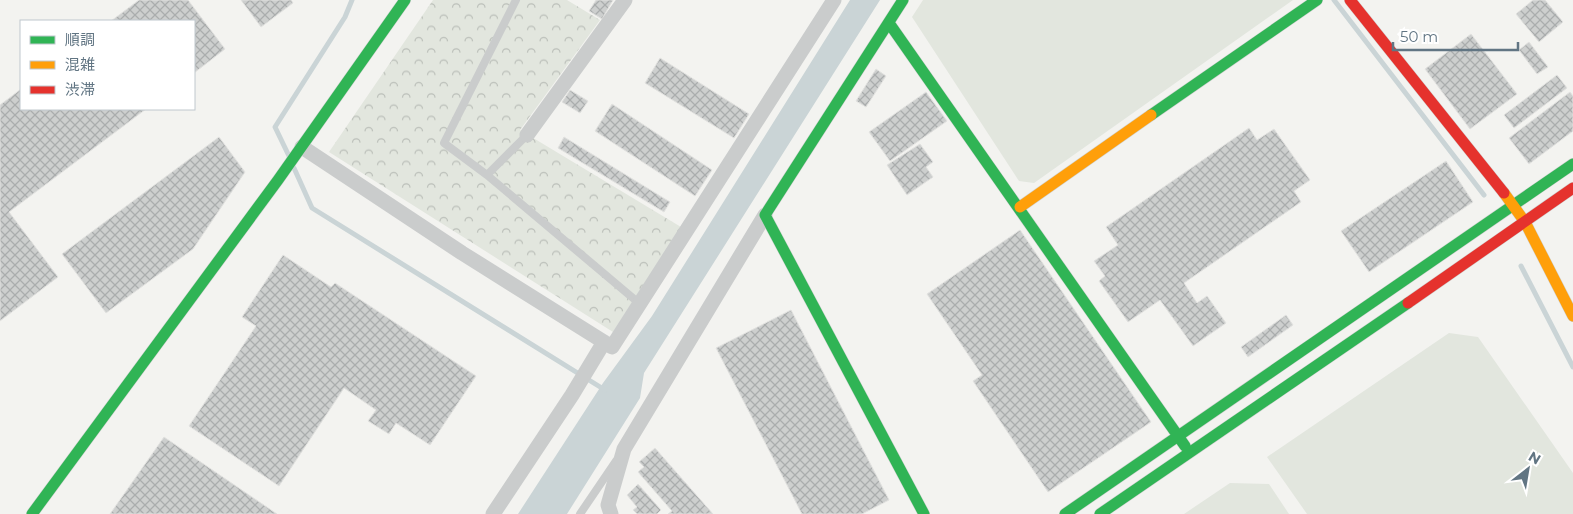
<svg xmlns="http://www.w3.org/2000/svg" width="1573" height="514" font-family="Montserrat,'Noto Sans JP',sans-serif">
	<defs>
		<pattern id="park-crowns" width="20" height="18" patternUnits="userSpaceOnUse" patternTransform="scale(1.25)"><rect width="20" height="18" fill="#e2e6de"/><path d="M2 6a3 3 0 1 1 6 0M12 15a3 3 0 1 1 6 0" fill="none" stroke="#bbbfb9"/></pattern>
		<pattern id="building-cross-hatch" width="8" height="8" patternUnits="userSpaceOnUse" patternTransform="scale(1.25)"><rect width="8" height="8" fill="#cdcfce"/><path d="M0 0l8 8M0 8l8-8" fill="none" stroke="#aaadad"/></pattern>
	</defs>
	<rect width="100%" height="100%" fill="#f3f3f0"/>
	<path fill="#e2e6de" d="M923 0H1293L1034 183 1019 181 912 17Z
		M1449 333 1478 337 1573 473V514H1307L1267 457Z
		M1230 483 1269 484 1289 514H1184Z"/>
	<path fill="url(#park-crowns)" d="M433 0H567L600 20 520 130 681 227 613 332 329 152Z"/>
	<path fill="#cad4d6" d="M850 0H880L644 373 640 398 567 514H518L603 383 652 316Z"/>
	<g fill="none" stroke-linecap="round" stroke-linejoin="round">
		<path stroke="#cad4d6" stroke-width="5" d="M1334 0 1484 195
			M289 156 275 127 345 17 352 0
			M294 168 312 208 605 390
			M1521 266 1573 367"/>
	</g>
	<path fill="url(#building-cross-hatch)" stroke="#e2e2e0" d="M139 0H188L225 49 194 73V21H111Z
		M241 0H291L293 3 261 27Z
		M596 0H613L602 19 589 11Z
		M1533 0H1545L1563 22 1539 42 1516 14Z
		M1471 34 1517 94 1470 129 1425 69Z
		M1529 42 1548 67 1537 74 1519 50Z
		M660 58 749 114 734 138 645 83Z
		M876 69 886 76 866 107 856 101Z
		M1557 75 1567 88 1514 128 1504 115Z
		M21 89V109H146L9 212 58 277 0 321V105Z
		M570 90 588 101 580 113 562 102Z
		M926 92 947 121 890 161 869 132Z
		M1570 92 1573 96V131L1529 164 1509 138Z
		M612 104 712 170 695 196 595 131Z
		M1249 128 1257 140 1274 129 1310 180 1294 191 1301 202 1184 283 1197 303 1207 296 1226 323 1193 346 1160 300 1128 322 1099 281 1105 276 1094 261 1118 245 1106 227Z
		M219 137 245 172 193 249 106 313 62 254Z
		M564 137 670 202 664 212 558 148Z
		M920 144 933 162 926 167 933 177 907 195 887 165Z
		M1446 161 1473 202 1369 272 1341 231Z
		M1020 230 1151 422 1048 492 973 381 982 375 927 294Z
		M283 255 331 287 335 283 476 376 430 445 396 423 389 434 368 421 376 410 344 388 279 486 189 426 256 326 242 317Z
		M791 310 889 500 862 514H802L716 348Z
		M1286 315 1293 325 1248 357 1241 347Z
		M164 437 277 514H110Z
		M655 448 713 514H668L672 511 638 472 644 467 639 462Z
		M638 484 661 510 657 514H637L633 510 637 507 627 495Z"/>
	<g fill="none" stroke-linecap="round" stroke-linejoin="round">
		<defs>
			<path id="fast" d="M903 0 765 215 924 514
				M889 23 1185 446
				M1151 115 1317 0
				M32 514 278 180 405 0
				M1065 514 1573 164
				M1100 514 1408 303"/>
			<path id="slow" d="M1504 193 1525 222 1573 316
				M1020 207 1151 115"/>
			<path id="jam" d="M1350 0 1504 193
				M1408 303 1573 188"/>
		</defs>
		<use href="#fast" stroke="#cfd1d0" stroke-width="12"/>
		<use href="#slow" stroke="#cfd1d0" stroke-width="12"/>
		<use href="#jam" stroke="#cfd1d0" stroke-width="12"/>
		<path stroke="#cacccc" stroke-width="8" d="M516 0 444 143 487 175 640 304
			M487 175 527 135
			M580 514 616 461"/>
		<path stroke="#cacccc" stroke-width="15" d="M527 135 625 0
			M302 147 462 253 612 347 834 0
			M493 514 572 395 604 342
			M611 514 608 505 624 449 765 215"/>
		<use href="#fast" stroke="#30b455" stroke-width="11"/>
		<use href="#slow" stroke="#ff9f0a" stroke-width="11"/>
		<use href="#jam" stroke="#e5322d" stroke-width="11"/>
	</g>
	<rect x="20" y="20" width="175" height="90" fill="#ffffff" stroke="#c0c8cd"/>
	<rect x="30" y="36" width="25" height="8" fill="#30b455" stroke="#c0c8cd"/>
	<text x="65" y="45" font-size="15" fill="#617583">順調</text>
	<rect x="30" y="61" width="25" height="8" fill="#ff9f0a" stroke="#c0c8cd"/>
	<text x="65" y="70" font-size="15" fill="#617583">混雑</text>
	<rect x="30" y="86" width="25" height="8" fill="#e5322d" stroke="#c0c8cd"/>
	<text x="65" y="95" font-size="15" fill="#617583">渋滞</text>
	<g transform="translate(1528 469) rotate(31)" stroke="#ffffff" stroke-width="4" paint-order="stroke">
	<path d="M0-4L9 19L0 12L-9 19Z" fill="#617583"/>
	<text y="-8" font-size="14" font-weight="bold" text-anchor="middle" fill="#617583">N</text>
	</g>
	<path d="M1393 42v8h125v-8" fill="none" stroke="#617583" stroke-width="2.5"/>
	<text x="1400" y="42" font-size="15" fill="#617583" stroke="#ffffff" stroke-width="4" paint-order="stroke">50 m</text>
</svg>
